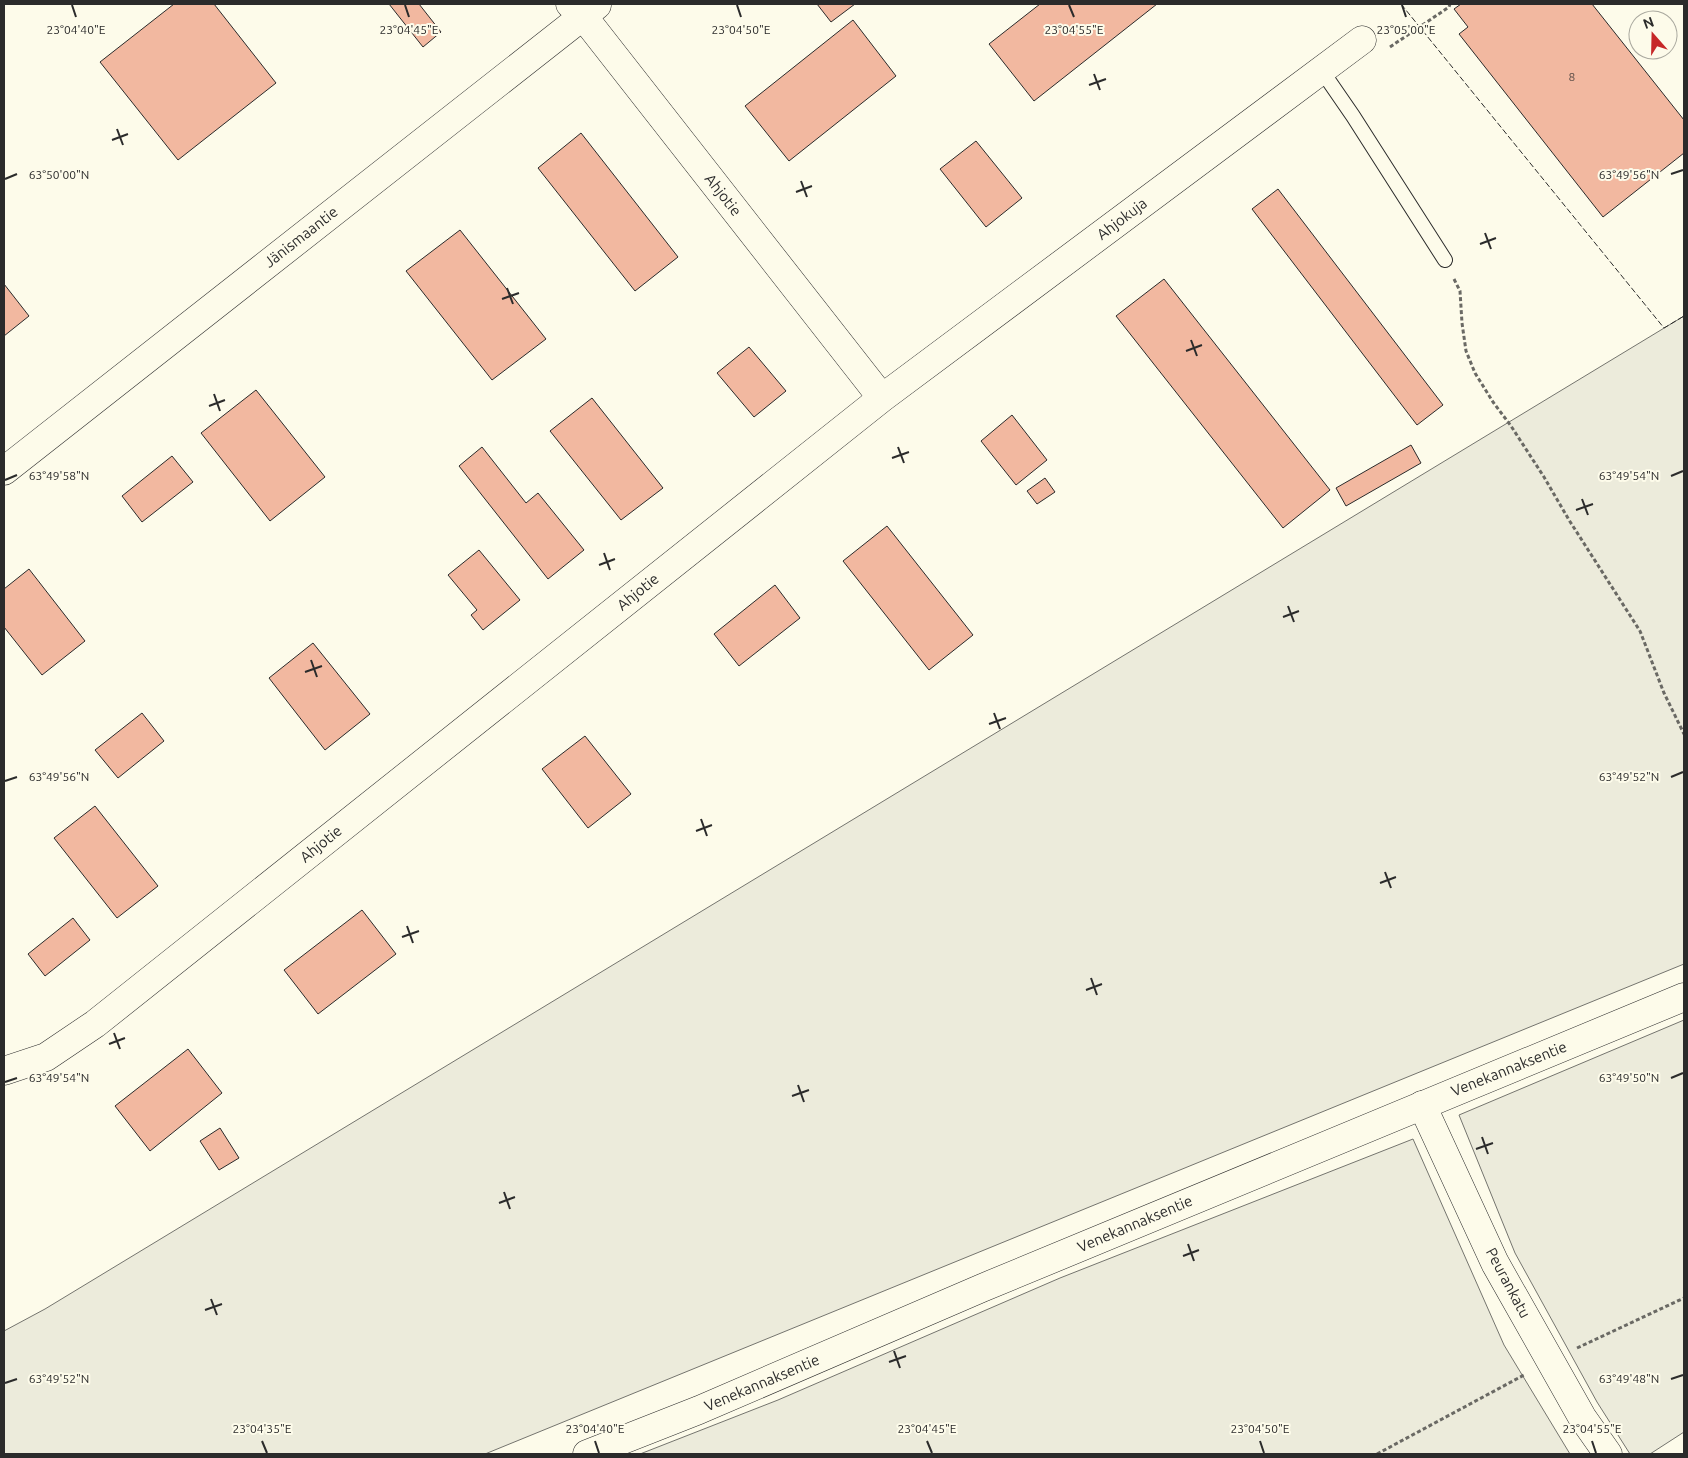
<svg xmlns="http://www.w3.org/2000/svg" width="1688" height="1458" font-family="Ubuntu,sans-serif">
	<rect width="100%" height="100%" fill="#fdfbea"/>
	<path fill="#ecebdb" stroke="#74746e" d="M1684 316V964L485 1454H4V1331L45 1309Z
		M1684 1020V1432L1650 1454H1630L1597 1402 1515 1253 1459 1115Z
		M1413 1139 1504 1345 1570 1454H640L778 1400 1060 1278Z"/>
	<path fill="#f2b8a0" stroke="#2b2b2b" d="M174 4H214L276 83 178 160 100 62Z
		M389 4H419L441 32 423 47Z
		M817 4H855L831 22Z
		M1040 4H1157L1034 101 989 44Z
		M1461 4H1592L1684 120V153L1603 217 1459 34 1468 27 1454 9Z
		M853 20 896 76 789 161 745 106Z
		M581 133 678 257 635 291 538 168Z
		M976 141 1022 198 986 227 940 169Z
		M1278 189 1443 405 1417 425 1252 209Z
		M460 230 546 339 492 380 406 271Z
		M1164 279 1330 490 1283 528 1116 316Z
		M4 284 29 316 4 336Z
		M749 347 786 391 754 417 717 373Z
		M256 390 325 477 270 521 201 433Z
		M592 398 663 488 621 520 550 431Z
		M1012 415 1047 460 1016 485 981 441Z
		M1411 445 1421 463 1346 506 1336 488Z
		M482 447 526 503 538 493 584 550 548 579 459 466Z
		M172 456 193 482 142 522 122 496Z
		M1045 478 1055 492 1037 504 1027 491Z
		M887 526 973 635 929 670 843 561Z
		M479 550 520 600 483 630 471 615 477 610 448 575Z
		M29 569 85 641 42 675 4 627V589Z
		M775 585 800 618 739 666 714 634Z
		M313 643 370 714 325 750 269 678Z
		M142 713 164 741 118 778 95 750Z
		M585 736 631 794 588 828 542 769Z
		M95 806 158 886 117 918 54 838Z
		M362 910 396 954 318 1014 284 970Z
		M73 918 90 940 45 976 28 954Z
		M188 1049 222 1093 150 1151 115 1106Z
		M220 1128 239 1158 219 1170 200 1141Z"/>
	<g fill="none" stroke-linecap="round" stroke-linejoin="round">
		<defs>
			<path id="service" d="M1322 71 1353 116 1445 260"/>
			<path id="minor" d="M882 398 1362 40
				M4 471 597 5
				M4 1071 46 1057 95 1024 882 398 583 16 570 4
				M1422 1105 1495 1263 1582 1417 1608 1454"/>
			<path id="tertiary" d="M587 1454 699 1410 982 1288 1684 997"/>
		</defs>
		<use href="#service" stroke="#2b2b2b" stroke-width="16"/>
		<use href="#minor" stroke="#2b2b2b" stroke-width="29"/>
		<use href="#tertiary" stroke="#2b2b2b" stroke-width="29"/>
		<path stroke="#6a6964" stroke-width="3" stroke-dasharray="4 2.5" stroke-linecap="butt" d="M1390 47 1449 7 1450 4
			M1454 279 1460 291 1462 323 1466 351 1475 373 1493 402 1511 426 1544 477 1569 520 1640 631 1664 693 1684 734
			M1577 1348 1684 1298
			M1377 1454 1524 1375"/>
		<use href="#service" stroke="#fdfbea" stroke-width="14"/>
		<use href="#minor" stroke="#fdfbea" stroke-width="28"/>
		<use href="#tertiary" stroke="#fdfbea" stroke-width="28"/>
		<path stroke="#2b2b2b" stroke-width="1" stroke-dasharray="6 2.5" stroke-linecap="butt" d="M1401 4 1664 328 1684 316"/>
	</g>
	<path fill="none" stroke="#2b2b2b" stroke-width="2" d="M72 5 76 17M405 5 409 17M737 5 741 17M1069 5 1074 17M1402 5 1406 17M1094 74 1100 90M1089 85 1106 79M117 129 123 145M112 140 128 134M1671 174 1683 170M5 179 17 174M801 181 807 197M796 192 812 186M1485 233 1491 249M1480 244 1496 238M507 288 513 304M502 299 519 293M1191 340 1197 356M1186 351 1202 345M214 394 220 411M209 406 225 400M898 447 904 463M892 458 909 452M1671 476 1683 471M5 480 17 475M1582 499 1588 515M1576 510 1593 504M604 553 610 570M599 565 615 559M1288 606 1294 622M1283 617 1299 611M311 660 317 677M305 672 322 666M994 713 1000 729M989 724 1006 718M1671 777 1683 772M5 781 17 777M701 819 707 836M696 831 712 825M1385 872 1391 888M1380 883 1396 877M407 926 413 943M402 937 419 931M1091 978 1097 995M1086 990 1102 984M114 1033 120 1049M109 1044 125 1038M1671 1078 1683 1073M5 1082 17 1078M798 1085 804 1102M792 1096 809 1090M1482 1137 1488 1154M1476 1149 1493 1143M504 1192 510 1209M499 1203 515 1197M1188 1244 1194 1261M1183 1256 1199 1250M211 1299 217 1315M205 1310 222 1304M894 1351 900 1368M889 1362 906 1356M1671 1379 1683 1375M5 1383 17 1379M262 1441 267 1453M595 1441 599 1453M927 1441 932 1453M1260 1441 1264 1453M1592 1441 1596 1453"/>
	<g text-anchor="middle" stroke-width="4" stroke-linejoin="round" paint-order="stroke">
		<g font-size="12" fill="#5d4e48">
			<text x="1572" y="81">8</text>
		</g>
		<g font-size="15" fill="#2b2b2b" stroke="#fdfbea">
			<text transform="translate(723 195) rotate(52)" y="5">Ahjotie</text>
			<text transform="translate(1122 219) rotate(-37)" y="5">Ahjokuja</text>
			<text transform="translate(301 237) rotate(-38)" y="5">Jänismaantie</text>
			<text transform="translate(638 592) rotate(-39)" y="5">Ahjotie</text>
			<text transform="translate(321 844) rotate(-39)" y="5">Ahjotie</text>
			<text transform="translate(1509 1069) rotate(-22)" y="5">Venekannaksentie</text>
			<text transform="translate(1135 1224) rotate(-23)" y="5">Venekannaksentie</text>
			<text transform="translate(1508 1283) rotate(62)" y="5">Peurankatu</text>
			<text transform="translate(762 1383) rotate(-23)" y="5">Venekannaksentie</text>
		</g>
	</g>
	<g font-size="12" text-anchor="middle" fill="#2b2b2b" stroke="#fdfbea" stroke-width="4" stroke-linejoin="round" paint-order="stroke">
		<text x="76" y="34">23°04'40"E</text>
		<text x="409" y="34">23°04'45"E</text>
		<text x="741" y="34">23°04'50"E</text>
		<text x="1074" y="34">23°04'55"E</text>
		<text x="1406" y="34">23°05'00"E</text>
		<text x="59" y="179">63°50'00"N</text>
		<text x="1629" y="179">63°49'56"N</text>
		<text x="59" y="480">63°49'58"N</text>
		<text x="1629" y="480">63°49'54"N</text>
		<text x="59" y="781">63°49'56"N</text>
		<text x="1629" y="781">63°49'52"N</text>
		<text x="59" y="1082">63°49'54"N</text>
		<text x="1629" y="1082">63°49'50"N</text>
		<text x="59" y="1383">63°49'52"N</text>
		<text x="1629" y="1383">63°49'48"N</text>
		<text x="262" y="1433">23°04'35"E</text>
		<text x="595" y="1433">23°04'40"E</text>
		<text x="927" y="1433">23°04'45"E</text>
		<text x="1260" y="1433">23°04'50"E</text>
		<text x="1592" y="1433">23°04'55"E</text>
	</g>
	<rect width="1688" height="1458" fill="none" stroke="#2b2b2b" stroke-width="10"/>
	<g transform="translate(1653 35) rotate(340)"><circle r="24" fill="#fdfbea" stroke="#a9a89e"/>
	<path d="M0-4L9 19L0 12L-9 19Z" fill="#c62828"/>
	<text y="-8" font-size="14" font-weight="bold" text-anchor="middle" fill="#2b2b2b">N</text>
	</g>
</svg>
